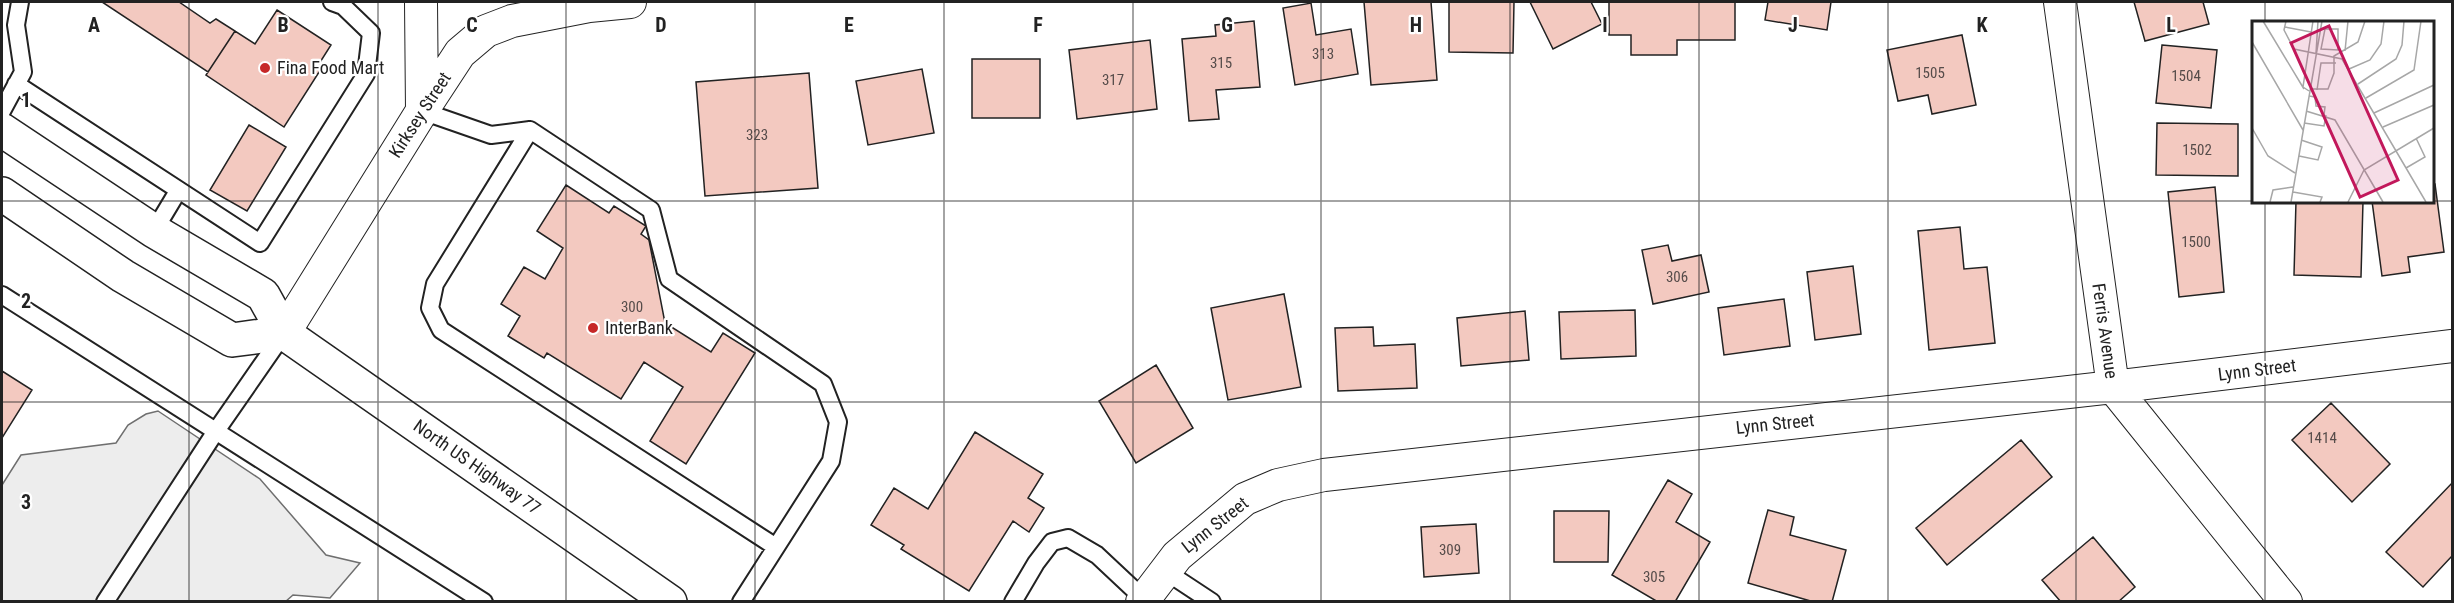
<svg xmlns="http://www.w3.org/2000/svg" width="2454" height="603" font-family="'Roboto Condensed',sans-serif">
	<rect width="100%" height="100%" fill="#fff"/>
	<path fill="#ededed" stroke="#6f6f6f" stroke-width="1.5" d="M158 411 260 479 326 555 360 563 330 598 293 595 285 602 2 601V485L21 455 116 443 128 425 146 414Z"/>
	<path fill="#f3c9c0" stroke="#222" stroke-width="1.5" d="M102 2H179L210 23 216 19 235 31 208 72Z
		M1364 2H1431L1437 80 1371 85Z
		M1449 2H1514L1513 53 1449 52Z
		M1530 2H1591L1602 24 1553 49Z
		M1609 2H1735V40H1677V55H1631V35H1609Z
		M1768 2H1831L1827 30 1765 20Z
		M2134 2H2203L2209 24 2145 41Z
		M1311 3 1316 35 1351 29 1358 74 1295 85 1283 8Z
		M277 10 331 45 317 67 321 69 284 127 206 75 235 31 255 44Z
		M1254 21 1260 87 1216 90 1219 119 1189 121 1182 39 1216 36 1215 25Z
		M1962 35 1976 105 1932 114 1928 95 1898 101 1887 50Z
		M1150 40 1157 109 1077 119 1069 50Z
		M2162 45 2217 50 2211 108 2156 103Z
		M972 59H1040V118H972Z
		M922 69 934 133 868 145 856 81Z
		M809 73 818 188 705 196 696 82Z
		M2157 123 2238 124V176L2156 175Z
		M249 125 286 147 247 211 210 190Z
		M2432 184H2435L2444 252 2408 257 2410 272 2382 276 2372 201H2432Z
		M566 185 609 213 614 206 646 226 641 234 649 240 665 323 711 352 723 333 755 353 686 464 650 441 683 387 644 362 621 399 547 353 544 358 508 336 520 316 501 304 524 267 545 279 563 248 537 231Z
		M2215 187 2224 292 2179 297 2168 192Z
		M2296 201H2363L2361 277 2294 275Z
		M1960 227 1964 269 1987 267 1995 343 1929 350 1918 231Z
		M1668 245 1672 261 1701 255 1709 292 1653 304 1642 250Z
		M1853 266 1861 334 1815 340 1807 272Z
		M1284 294 1301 387 1228 400 1211 308Z
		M1784 299 1790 346 1724 355 1718 308Z
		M1635 310 1636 356 1561 359 1559 312Z
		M1525 311 1529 360 1461 366 1457 318Z
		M1373 327 1374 346 1415 344 1417 388 1338 391 1335 328Z
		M1156 365 1193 428 1136 463 1099 401Z
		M2 371 32 390 2 438Z
		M2331 403 2390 464 2352 502 2292 440Z
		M975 432 1043 474 1028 498 1044 508 1029 532 1013 521 969 591 901 549 904 545 871 525 894 488 928 509Z
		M2021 440 2052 477 1947 565 1916 528Z
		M1668 480 1692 494 1676 522 1710 542 1675 602H1658L1612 575Z
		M2452 483V556L2423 587 2386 552Z
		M1768 510 1794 517 1790 535 1846 550 1832 602H1814L1748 583Z
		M1554 511H1609L1608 562H1554Z
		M1476 524 1479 573 1424 577 1421 527Z
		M2093 537 2135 587 2118 602H2061L2042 580Z"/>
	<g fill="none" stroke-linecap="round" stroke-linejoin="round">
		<defs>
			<path id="lane" d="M16 84 260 243 366 74 371 33 343 6 332 2
				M2 111 23 72 16 25 20 2
				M422 111 491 135 530 130 651 210 669 279 823 384 838 422 831 461 741 602
				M530 130 435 284 430 308 441 330 776 547
				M154 231 178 191
				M2 295 484 602
				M1165 571 1212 602
				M105 602 216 431 284 333
				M1013 602 1036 563 1052 542 1068 538 1097 555 1144 599"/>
			<path id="street" d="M421 2 422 111
				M2060 2 2113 387 2286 602
				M284 333 422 111 460 53 486 31 512 21 589 6 630 2
				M1142 602 1177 556 1245 499 1278 485 1324 475 2113 387 2452 346"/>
			<path id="primary" d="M2 130 154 231 263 295 284 333 670 602
				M2 194 123 276 232 340 284 333"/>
		</defs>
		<use href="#lane" stroke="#222" stroke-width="20"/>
		<use href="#street" stroke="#222" stroke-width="34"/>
		<use href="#primary" stroke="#222" stroke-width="36"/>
		<use href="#lane" stroke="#fff" stroke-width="16"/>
		<use href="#street" stroke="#fff" stroke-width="32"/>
		<use href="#primary" stroke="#fff" stroke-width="33"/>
	</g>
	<path fill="none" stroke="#222" stroke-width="1.5" stroke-opacity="0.55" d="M189 2V602M378 2V602M566 2V602M755 2V602M944 2V602M1133 2V602M1321 2V602M1510 2V602M1699 2V602M1888 2V602M2076 2V602M2265 2V22M2 201H2253M2253 201H2432M2265 201V602M2432 201H2452M2 402H2452"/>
	<g fill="#c62828" stroke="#fff" stroke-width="2">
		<circle cx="265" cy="68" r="6"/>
		<circle cx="593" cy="328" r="6"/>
	</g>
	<g text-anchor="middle" stroke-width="4.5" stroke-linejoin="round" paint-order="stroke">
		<g font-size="15" fill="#564c4a">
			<text x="1323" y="59">313</text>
			<text x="1221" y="68">315</text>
			<text x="1930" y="78">1505</text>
			<text x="2186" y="81">1504</text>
			<text x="1113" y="85">317</text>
			<text x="757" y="140">323</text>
			<text x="2197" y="155">1502</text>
			<text x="2196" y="247">1500</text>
			<text x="1677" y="282">306</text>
			<text x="632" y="312">300</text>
			<text x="2322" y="443">1414</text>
			<text x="1450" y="555">309</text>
			<text x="1654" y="582">305</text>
		</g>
		<g font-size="18" fill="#222" stroke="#fff" text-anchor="start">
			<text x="277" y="74">Fina Food Mart</text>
			<text x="605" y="334">InterBank</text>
		</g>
		<g font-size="18" fill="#222" stroke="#fff">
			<text transform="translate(420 115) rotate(-57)" y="6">Kirksey Street</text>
			<text transform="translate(2105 331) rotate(82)" y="6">Ferris Avenue</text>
			<text transform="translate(2257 370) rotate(-7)" y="6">Lynn Street</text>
			<text transform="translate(1775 424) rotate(-6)" y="6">Lynn Street</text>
			<text transform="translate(477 467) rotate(35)" y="6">North US Highway 77</text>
			<text transform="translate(1215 525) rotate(-38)" y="6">Lynn Street</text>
		</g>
	</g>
	<g transform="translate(2252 21)">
		<rect width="182" height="182" fill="#fff"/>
		<path fill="none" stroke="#a7a7a7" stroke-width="1.5" d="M11 0 52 68M34 0 32 9 42 28 90 38 174 181M33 6 59 11M69 8H86V29L69 28 73 8M0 21 51 109M93 30 96 0M64 32 66 0M97 48 118 39 129 23 132 0M106 63 144 38 150 24 152 0M59 68H76L82 52V35L106 21 113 0M65 69 69 42H84M57 70 51 66 61 0M57 75 63 76 64 85 73 86 72 94M114 77 162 49 169 0M54 90 83 99 131 181M122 92 182 64M52 102 72 105 74 94M131 106 182 84M0 107 16 135 43 152M47 135 66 139 70 126 49 119M154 147 173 136 164 117M41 171 70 176 68 181M18 181 21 169 41 166M39 181 70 0M96 181 112 149 182 107"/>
		<path fill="#c2185b" fill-opacity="0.15" stroke="#c2185b" stroke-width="3" d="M77 5 146 159 108 176 39 22Z"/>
		<rect width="182" height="182" fill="none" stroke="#222" stroke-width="3"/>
	</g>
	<g font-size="20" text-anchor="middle" font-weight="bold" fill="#222" stroke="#fff" stroke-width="4.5" stroke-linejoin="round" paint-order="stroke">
		<text x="94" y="32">A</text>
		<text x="283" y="32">B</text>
		<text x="472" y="32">C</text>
		<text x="661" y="32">D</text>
		<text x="849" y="32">E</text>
		<text x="1038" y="32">F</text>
		<text x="1227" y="32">G</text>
		<text x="1416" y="32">H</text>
		<text x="1605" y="32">I</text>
		<text x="1793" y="32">J</text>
		<text x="1982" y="32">K</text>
		<text x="2171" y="32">L</text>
		<text x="26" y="107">1</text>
		<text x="26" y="308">2</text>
		<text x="26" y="509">3</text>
	</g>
	<rect width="2454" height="603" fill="none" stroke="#222222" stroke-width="6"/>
</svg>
